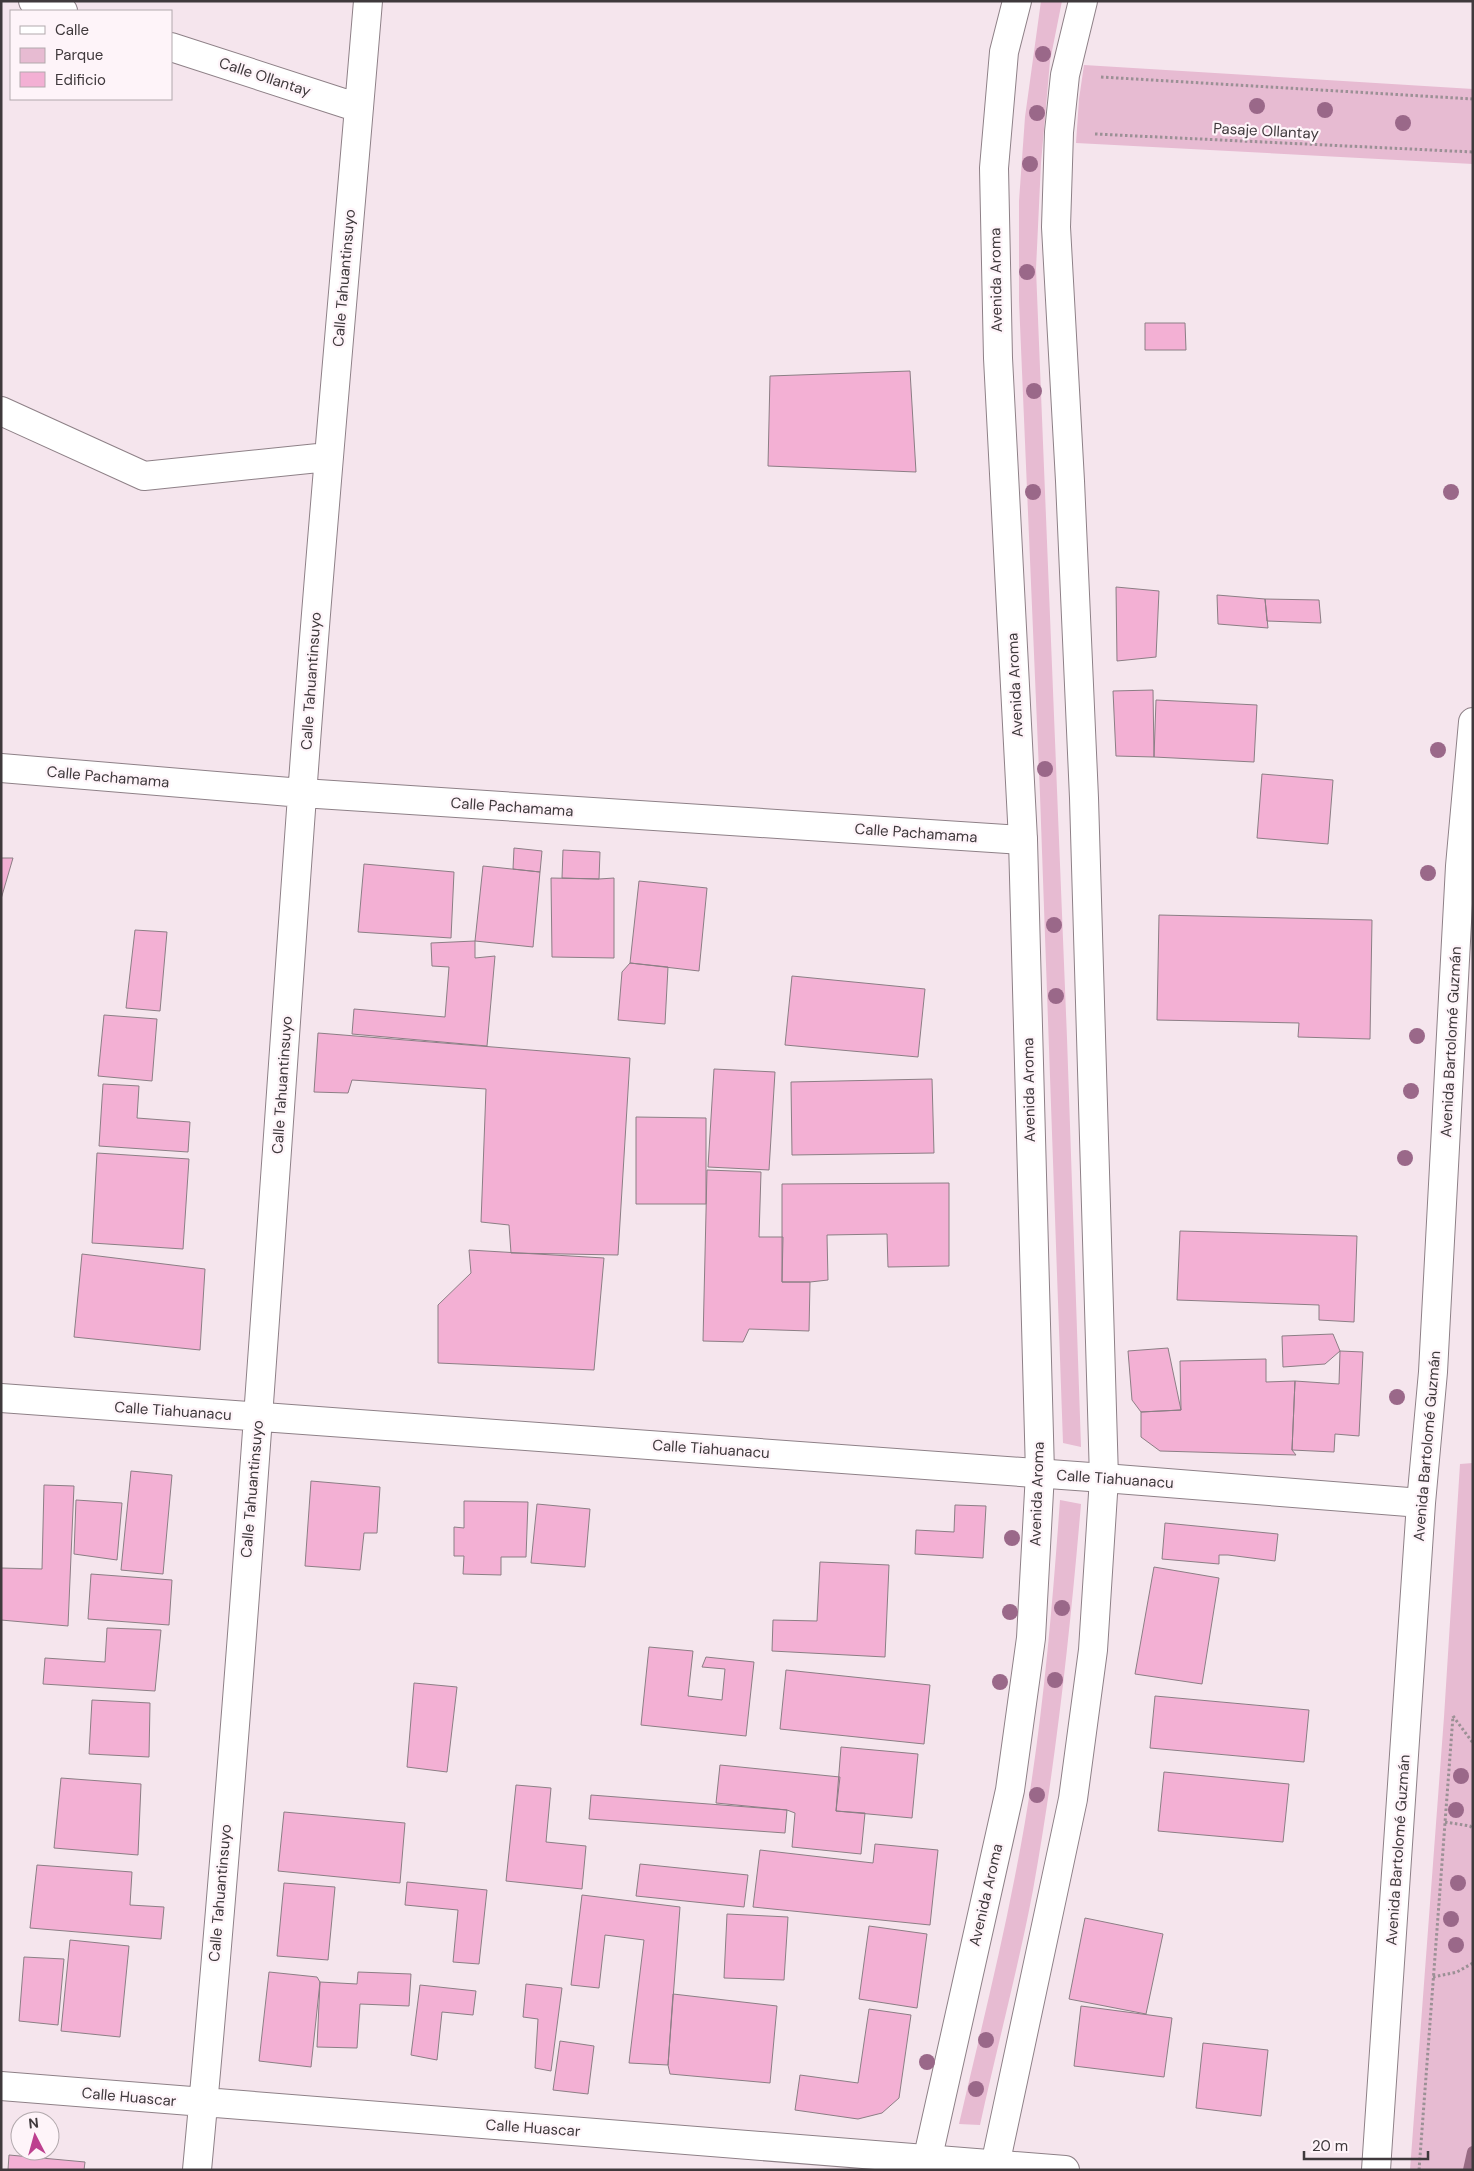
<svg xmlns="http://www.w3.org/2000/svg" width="1474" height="2171" font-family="'DM Sans',sans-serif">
	<rect width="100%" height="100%" fill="#f5e5ed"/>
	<path fill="#e7bbd2" d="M1041 1H1062L1050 61 1041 163 1036 269 1067 1038 1081 1447 1063 1443 1040 795 1019 301V201L1025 117Z
		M1084 65 1473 89V164L1076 143 1079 99Z
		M1473 1463V2170H1410L1444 1717 1460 1464Z
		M1060 1500 1081 1504C1070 1633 1056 1762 1033 1890 1018 1969 997 2047 980 2125L959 2124C978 2042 999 1959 1015 1876 1040 1752 1051 1626 1060 1500Z"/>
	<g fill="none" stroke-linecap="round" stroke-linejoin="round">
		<path stroke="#986a83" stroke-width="12" d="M1469 2170 1473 2152"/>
	</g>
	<path fill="#f3b0d4" stroke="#8c7e85" d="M1145 323H1185L1186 350H1145Z
		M910 371 916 472 768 466 770 376Z
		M1116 587 1159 591 1156 657 1117 661Z
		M1217 595 1265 599 1268 628 1218 624Z
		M1265 599 1319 600 1321 623 1267 621Z
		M1153 690 1154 757 1116 756 1113 691Z
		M1156 700 1257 705 1254 762 1154 757Z
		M1262 774 1333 780 1328 844 1257 838Z
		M514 848 542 851 540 872 513 869Z
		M563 850 600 852 599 879 562 878Z
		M1 858H13L1 899Z
		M364 864 454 872 451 938 358 932Z
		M483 866 540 872 533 947 475 941Z
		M551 878 599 879 614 878V958L552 957Z
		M639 881 707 888 699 971 630 963Z
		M1159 915 1372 920 1370 1039 1298 1037 1299 1023 1157 1020Z
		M135 930 167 932 160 1011 126 1008Z
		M475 941V958L495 956 487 1046 352 1034 354 1009 445 1017 449 967 432 966 431 943Z
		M630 963 668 967 665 1024 618 1020 622 972Z
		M792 976 925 989 918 1057 785 1045Z
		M104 1015 157 1019 152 1081 98 1076Z
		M318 1033 630 1058 618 1255 511 1253 509 1225 481 1222 486 1089 352 1080 348 1093 314 1092Z
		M714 1069 775 1072 769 1170 708 1167Z
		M932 1079 934 1153 792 1155 791 1082Z
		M103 1084 139 1086 137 1118 190 1122 188 1152 99 1146Z
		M636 1117 706 1118V1204H636Z
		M97 1153 189 1159 183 1249 92 1243Z
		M707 1170 761 1172 759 1237H783L782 1282H810L809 1331 749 1329 743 1342 703 1341Z
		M949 1183V1266L888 1267 887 1234 827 1235 828 1280 810 1282H782V1184Z
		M1180 1231 1357 1236 1354 1322 1319 1320V1305L1177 1300Z
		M469 1250 604 1258 594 1370 438 1363V1305L471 1273Z
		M82 1254 205 1269 200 1350 74 1337Z
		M1333 1334 1340 1351 1325 1364 1283 1367 1282 1336Z
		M1168 1348 1181 1410 1141 1412 1132 1400 1128 1351Z
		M1340 1351 1363 1352 1359 1436 1335 1434 1334 1452 1292 1450 1295 1381 1339 1384Z
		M1266 1359V1382L1295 1381 1292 1450 1296 1455 1160 1451 1141 1437V1412L1181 1410 1180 1361Z
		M131 1471 172 1475 163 1574 121 1570Z
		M311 1481 380 1487 377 1533H364L360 1570 305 1566Z
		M44 1485 74 1486 68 1626 1 1620V1568L42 1569Z
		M76 1500 122 1503 117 1560 74 1554Z
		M464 1501 528 1502 526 1557H501V1575L463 1574 464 1556H454V1527L464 1528Z
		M537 1504 590 1509 585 1567 531 1563Z
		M955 1505 986 1506 983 1558 915 1554 916 1530 954 1532Z
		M1165 1523 1278 1534 1275 1561 1228 1555H1219V1564L1162 1559Z
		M820 1562 889 1565 885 1657 772 1651 773 1620 817 1621Z
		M1154 1567 1219 1578 1202 1684 1135 1674Z
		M91 1574 172 1580 169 1625 88 1619Z
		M107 1628 161 1630 155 1691 43 1684 45 1658 105 1662Z
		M649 1647 693 1651 688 1696 722 1700 725 1669 702 1667 706 1657 754 1662 746 1736 641 1725Z
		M786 1670 930 1685 924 1744 780 1729Z
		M414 1683 457 1687 447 1772 407 1767Z
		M1155 1696 1309 1710 1304 1762 1150 1748Z
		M92 1700 150 1703 149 1757 89 1754Z
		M841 1747 918 1754 912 1818 836 1811Z
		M720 1765 840 1777 836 1811 865 1813 861 1854 792 1847 795 1813 787 1810 716 1803Z
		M1164 1772 1289 1784 1283 1842 1158 1831Z
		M61 1778 141 1784 138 1855 54 1848Z
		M516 1785 551 1788 546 1842 586 1846 582 1889 506 1881Z
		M591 1795 787 1810 785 1833 589 1819Z
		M284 1812 405 1823 400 1883 278 1871Z
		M875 1844 938 1850 930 1925 753 1907 760 1850 873 1863Z
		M640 1864 748 1875 744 1907 636 1896Z
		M37 1865 132 1872 130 1905 164 1907 161 1939 30 1928Z
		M407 1882 487 1890 479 1964 453 1962 458 1910 405 1905Z
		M284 1883 335 1887 328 1960 277 1956Z
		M582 1895 680 1907 668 2065 629 2063 644 1940 605 1935 599 1988 571 1985Z
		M727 1914 788 1917 784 1980 724 1978Z
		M1085 1918 1163 1934 1146 2014 1069 1999Z
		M869 1926 927 1934 917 2008 859 1999Z
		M70 1940 129 1946 120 2037 61 2031Z
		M24 1957 64 1959 58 2025 19 2021Z
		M269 1972 317 1977 320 1982 311 2067 259 2061Z
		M358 1972 411 1974 409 2006 360 2004 357 2048 317 2047 320 1982 357 1984Z
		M526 1984 562 1988 551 2071 535 2068 538 2019 523 2017Z
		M420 1985 476 1991 473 2015 442 2012 437 2060 411 2055Z
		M673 1994 777 2006 770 2083 670 2074 668 2065Z
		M1081 2006 1172 2018 1164 2077 1074 2066Z
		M869 2009 911 2015 899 2098 882 2113 858 2119 795 2110 800 2075 858 2083Z
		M560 2041 594 2046 588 2094 553 2090Z
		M1203 2043 1268 2050 1261 2116 1196 2108Z
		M9 2155 85 2162 84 2170H8Z"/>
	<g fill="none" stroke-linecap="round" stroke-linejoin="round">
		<defs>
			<path id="minor" d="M33 1 63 11
				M171 47 359 108
				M1 411 144 476 328 457
				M1 768 302 793 1023 840
				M1 1398 1104 1478 1421 1503
				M1 2086 1065 2170
				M197 2170C240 1713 269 1254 302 796 321 531 346 266 368 1
				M1376 2170 1421 1503 1433 1372 1460 866 1473 722"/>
			<path id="major" d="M925 2170 1010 1790 1031 1638 1040 1473 1023 840 998 358 994 168 1004 52 1017 1
				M994 2170 1073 1799 1093 1650 1104 1478 1084 798 1070 481 1056 227 1059 132 1065 75 1083 1"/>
		</defs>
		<use href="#minor" stroke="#8e8087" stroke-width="30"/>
		<use href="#major" stroke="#8e8087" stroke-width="30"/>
		<path stroke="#9b9095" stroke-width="3" stroke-dasharray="2.5 2.5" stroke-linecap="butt" d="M1101 77 1473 99
			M1095 134 1473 152
			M1453 1716 1473 1743
			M1445 1822 1470 1826 1473 1829
			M1433 1977 1457 1972 1473 1963
			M1419 2170 1453 1716"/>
		<use href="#minor" stroke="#fff" stroke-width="28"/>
		<use href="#major" stroke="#fff" stroke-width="28"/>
	</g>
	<g fill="#9a6889">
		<circle cx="1043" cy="54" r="8"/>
		<circle cx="1257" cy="106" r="8"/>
		<circle cx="1325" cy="110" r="8"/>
		<circle cx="1037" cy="113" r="8"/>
		<circle cx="1403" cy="123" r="8"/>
		<circle cx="1030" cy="164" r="8"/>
		<circle cx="1027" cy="272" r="8"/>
		<circle cx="1034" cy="391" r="8"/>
		<circle cx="1033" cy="492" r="8"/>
		<circle cx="1451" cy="492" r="8"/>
		<circle cx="1438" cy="750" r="8"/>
		<circle cx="1045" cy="769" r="8"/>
		<circle cx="1428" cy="873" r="8"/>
		<circle cx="1054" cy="925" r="8"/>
		<circle cx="1056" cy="996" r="8"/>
		<circle cx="1417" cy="1036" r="8"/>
		<circle cx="1411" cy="1091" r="8"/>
		<circle cx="1405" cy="1158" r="8"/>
		<circle cx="1397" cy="1397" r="8"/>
		<circle cx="1012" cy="1538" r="8"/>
		<circle cx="1062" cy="1608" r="8"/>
		<circle cx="1010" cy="1612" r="8"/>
		<circle cx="1055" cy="1680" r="8"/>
		<circle cx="1000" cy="1682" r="8"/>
		<circle cx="1461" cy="1776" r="8"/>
		<circle cx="1037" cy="1795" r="8"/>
		<circle cx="1456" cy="1810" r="8"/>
		<circle cx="1458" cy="1883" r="8"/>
		<circle cx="1451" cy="1919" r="8"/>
		<circle cx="1456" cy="1945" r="8"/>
		<circle cx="986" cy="2040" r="8"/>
		<circle cx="927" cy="2062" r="8"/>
		<circle cx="976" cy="2089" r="8"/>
	</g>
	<g text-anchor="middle" stroke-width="4.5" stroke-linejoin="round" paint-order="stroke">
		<g font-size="15" fill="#3f393c" stroke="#fef4f9">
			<text transform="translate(265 77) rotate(18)" y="5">Calle Ollantay</text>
			<text transform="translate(1266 131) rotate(3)" y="5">Pasaje Ollantay</text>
			<text transform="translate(344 278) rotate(-85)" y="5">Calle Tahuantinsuyo</text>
			<text transform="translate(996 280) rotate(-91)" y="5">Avenida Aroma</text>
			<text transform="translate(311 681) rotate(-86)" y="5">Calle Tahuantinsuyo</text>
			<text transform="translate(1015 685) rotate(-93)" y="5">Avenida Aroma</text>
			<text transform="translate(108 777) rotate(5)" y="5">Calle Pachamama</text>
			<text transform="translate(512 807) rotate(4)" y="5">Calle Pachamama</text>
			<text transform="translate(916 833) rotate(4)" y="5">Calle Pachamama</text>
			<text transform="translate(1451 1042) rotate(-87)" y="5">Avenida Bartolomé Guzmán</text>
			<text transform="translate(282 1085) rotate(-86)" y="5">Calle Tahuantinsuyo</text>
			<text transform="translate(1029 1090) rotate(-91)" y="5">Avenida Aroma</text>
			<text transform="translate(173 1411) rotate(4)" y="5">Calle Tiahuanacu</text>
			<text transform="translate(1427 1446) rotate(-85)" y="5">Avenida Bartolomé Guzmán</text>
			<text transform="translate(711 1449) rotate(4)" y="5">Calle Tiahuanacu</text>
			<text transform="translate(1115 1479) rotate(4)" y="5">Calle Tiahuanacu</text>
			<text transform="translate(252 1489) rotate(-85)" y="5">Calle Tahuantinsuyo</text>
			<text transform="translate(1037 1494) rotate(-88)" y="5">Avenida Aroma</text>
			<text transform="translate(1398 1850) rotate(-86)" y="5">Avenida Bartolomé Guzmán</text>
			<text transform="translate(220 1893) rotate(-85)" y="5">Calle Tahuantinsuyo</text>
			<text transform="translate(986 1895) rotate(-77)" y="5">Avenida Aroma</text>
			<text transform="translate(129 2097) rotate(5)" y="5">Calle Huascar</text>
			<text transform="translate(533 2128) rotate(4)" y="5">Calle Huascar</text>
		</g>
	</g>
	<rect width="1474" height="2171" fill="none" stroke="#3f393c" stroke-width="5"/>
	<rect x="10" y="10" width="162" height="90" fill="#fef4f9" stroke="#b2a9ad"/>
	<rect x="20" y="26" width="25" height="8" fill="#ffffff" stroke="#b2a9ad"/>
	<text x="55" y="35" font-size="15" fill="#3f393c">Calle</text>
	<rect x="20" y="48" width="25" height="15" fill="#e7bbd2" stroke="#b2a9ad"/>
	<text x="55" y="60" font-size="15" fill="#3f393c">Parque</text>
	<rect x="20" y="72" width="25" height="15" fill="#f3b0d4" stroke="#b2a9ad"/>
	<text x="55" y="85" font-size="15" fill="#3f393c">Edificio</text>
	<g transform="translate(35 2136) rotate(354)"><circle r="24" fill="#fef4f9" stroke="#b2a9ad"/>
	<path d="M0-4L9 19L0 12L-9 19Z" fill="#bd408f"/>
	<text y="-8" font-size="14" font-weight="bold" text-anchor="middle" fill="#3f393c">N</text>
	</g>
	<path d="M1304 2151v8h124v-8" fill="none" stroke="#3f393c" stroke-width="2.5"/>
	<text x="1312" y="2151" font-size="15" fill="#3f393c" stroke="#fef4f9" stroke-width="4" paint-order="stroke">20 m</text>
</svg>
